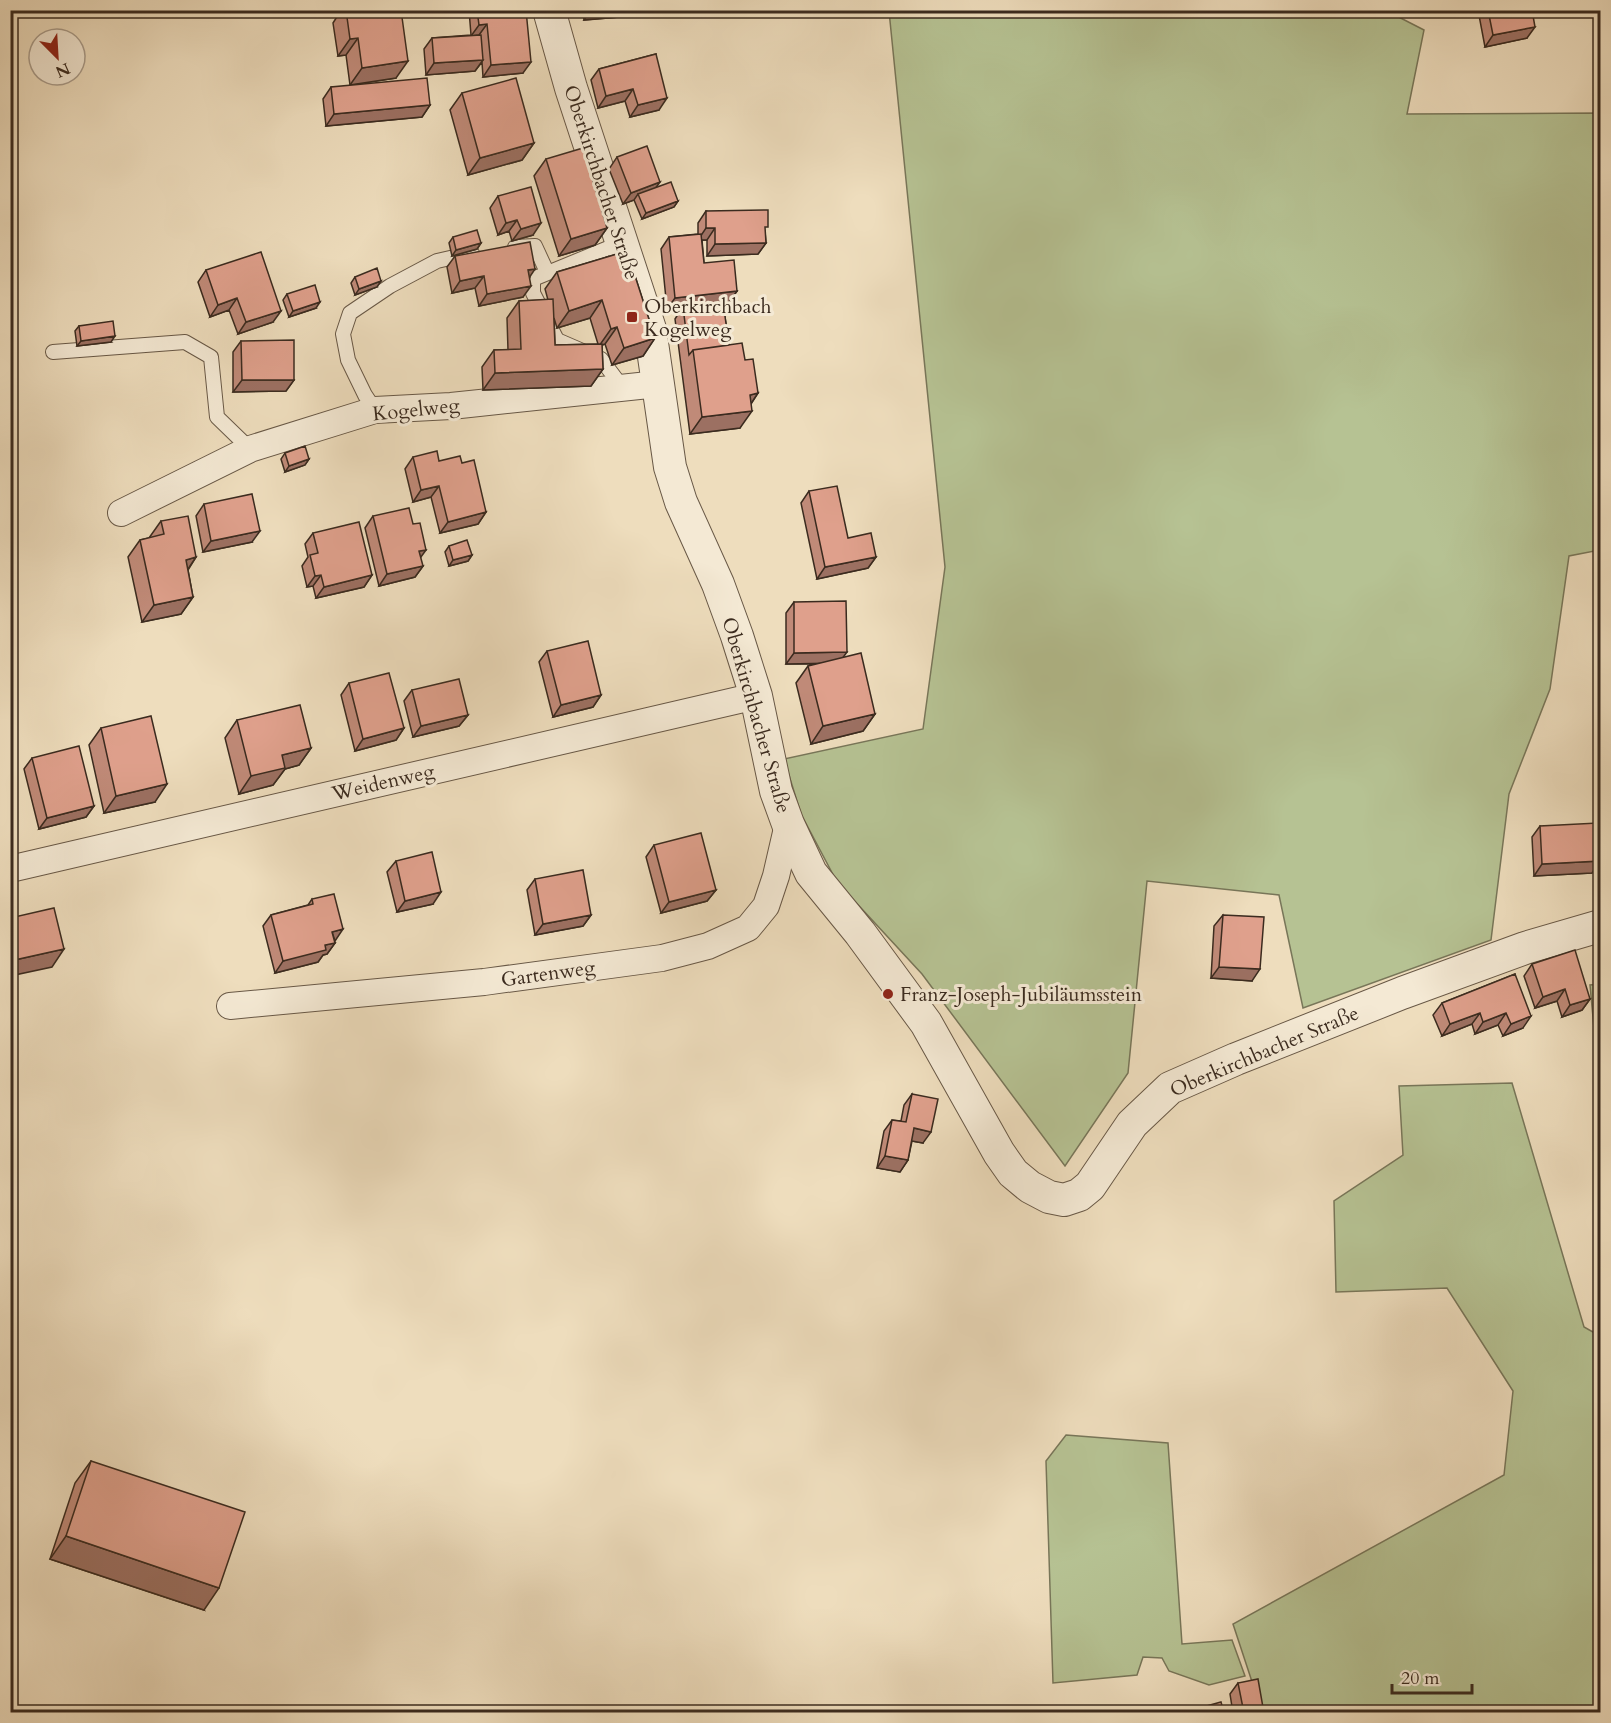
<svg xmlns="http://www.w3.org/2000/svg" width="1611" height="1723" font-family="Cardo,serif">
	<rect width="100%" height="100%" fill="#eeddbd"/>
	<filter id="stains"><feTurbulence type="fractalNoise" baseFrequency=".00333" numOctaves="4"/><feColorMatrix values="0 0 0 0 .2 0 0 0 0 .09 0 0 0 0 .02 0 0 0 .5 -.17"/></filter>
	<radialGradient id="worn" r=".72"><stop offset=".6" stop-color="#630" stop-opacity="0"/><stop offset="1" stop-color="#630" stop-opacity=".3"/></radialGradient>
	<path fill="#b6c293" stroke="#787659" stroke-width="1.5" d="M889 11H1387L1424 30 1407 114 1600 113V550L1569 556 1550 689 1509 794 1491 940 1303 1008 1279 895 1147 881 1128 1073 1065 1166 922 974 837 882 801 814 784 759 923 729 945 567Z
		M1600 984V1093L1590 985Z
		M1512 1083 1584 1327 1600 1336V1712H1262L1233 1624 1504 1475 1513 1391 1447 1288 1336 1292 1334 1201 1403 1155 1399 1086Z
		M1066 1435 1168 1443 1182 1644 1232 1640 1245 1676 1209 1685 1169 1671 1162 1658 1143 1657 1137 1675 1053 1683 1046 1461Z"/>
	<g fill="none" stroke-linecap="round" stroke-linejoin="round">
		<path stroke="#75817a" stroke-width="8" d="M1600 10V13"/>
		<defs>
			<path id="service" d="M515 247 535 246 547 272
				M53 352 185 342 211 357 217 417 250 449
				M622 387 601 359 557 340 533 293V279L623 242
				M375 410 365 395 348 360 343 334 350 313 390 286 437 261 472 253"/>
			<path id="minor" d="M121 513 250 449 375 410 451 406 658 384
				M10 869 756 696
				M230 1006 484 982 662 958 708 946 748 928 766 906 776 876 788 824"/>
			<path id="tertiary" d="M549 10 571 88 650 329 670 467 681 502 718 584 737 636 756 696 776 791 788 824 811 873 860 933 926 1023 999 1153 1013 1173 1030 1187 1049 1197 1064 1200 1079 1195 1090 1186 1132 1124 1170 1088 1236 1059 1402 993 1525 948 1600 926"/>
		</defs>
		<use href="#service" stroke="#685846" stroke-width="16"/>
		<use href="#minor" stroke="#685846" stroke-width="28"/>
		<use href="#tertiary" stroke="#685846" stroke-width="34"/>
		<use href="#service" stroke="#f4e9d4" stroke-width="14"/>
		<use href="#minor" stroke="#f4e9d4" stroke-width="26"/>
		<use href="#tertiary" stroke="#f4e9d4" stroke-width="32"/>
	</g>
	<path fill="#c08a78" stroke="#3b2b1f" stroke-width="1.5" fill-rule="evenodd" d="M340 10H401L396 78 350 85 346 55 338 56 333 23 340 12Z
		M469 10H526L523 73 483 77 482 62 475 71 426 75 424 49 432 38 471 35Z
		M583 10H646L643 15 584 20Z
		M1478 10H1532L1527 38 1485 47Z
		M656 54 659 110 630 117 625 101 598 108 591 80 599 69Z
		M331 87 430 105 422 117 326 126 323 99Z
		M462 93 534 143 522 160 468 175 450 110Z
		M617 157 656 187 678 201 674 207 642 219 634 200 623 204 609 169Z
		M546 159 607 228 595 245 559 256 534 176Z
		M498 196 533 235 512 241 509 231 498 235 490 208Z
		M706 211 765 231 766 243 758 254 707 256V240H702L704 263 737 291 729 302 723 303 729 345 745 360 758 393 751 404 740 428 690 434 675 319 682 308 667 309 661 249 669 237 698 234V223Z
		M453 237 481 243 477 249 452 256 449 243Z
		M627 251 655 338 643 356 612 365 605 344 602 345 603 369 591 386 483 390 482 367 494 350H508L507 318 519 301 548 300 545 289 557 272ZM554 318 557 328 590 318 598 344 555 345Z
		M455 256 530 277 523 297 479 306 475 288 452 293 447 267Z
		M206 270 273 322 238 334 229 310 210 317 198 282Z
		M355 277 377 287 355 295 351 283Z
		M287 294 316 308 289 317 283 300Z
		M79 326 111 342 77 346 75 331Z
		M241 341 294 380 286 391 233 392V352Z
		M285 453 309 459 305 465 285 472 281 459Z
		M413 457 439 461 462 463 486 512 478 524 440 533 431 497 413 502 405 469Z
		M809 491 848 538 876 557 868 568 817 579 801 503Z
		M204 504 252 542 203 552 196 516Z
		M373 516 423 566 415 577 379 586 365 528Z
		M161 521 196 557 188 570 193 597 181 614 142 622 128 557 140 540 149 538Z
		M313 533 372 575 364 587 316 598 313 586 307 587 302 566 308 557 305 544Z
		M449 546 472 555 468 561 449 566 445 552Z
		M794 602 843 658 875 714 863 731 811 744 796 683 808 666 817 664H786V613Z
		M547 651 601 695 593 707 553 717 539 662Z
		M349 683 404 728 396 740 355 751 341 695Z
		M412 690 468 715 459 726 413 737 404 701Z
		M237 720 311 748 299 765 285 769 273 785 239 794 225 738Z
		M101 728 155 802 104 813 89 745Z
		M32 758 94 806 86 817 39 829 24 769Z
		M1540 826 1600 861 1592 873 1534 876 1532 837Z
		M654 845 716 890 707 901 661 913 646 857Z
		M396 861 433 904 397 912 387 872Z
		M535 879 591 915 583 926 535 935 527 890Z
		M312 899 335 943 327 954 323 955 318 962 275 973 263 926 271 915 308 905Z
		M1223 915 1252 981 1211 978 1214 926Z
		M1532 964 1590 999 1582 1010 1562 1017 1557 1001 1535 1008 1524 976Z
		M1515 974 1523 1028 1503 1036 1498 1025 1475 1034 1472 1024 1442 1036 1433 1015 1442 1003Z
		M912 1094 923 1143 912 1141 908 1160 900 1172 877 1168 884 1131 892 1120 901 1121 904 1105Z
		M91 1461 204 1610 50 1559 75 1483Z
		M1238 1683 1264 1713H1233L1230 1694Z"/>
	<path fill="#9c7062" stroke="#3b2b1f" stroke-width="1.5" d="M591 10H646L643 15 584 20Z
		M487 24 479 35 471 36 479 25Z
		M1535 27 1527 38 1485 47 1493 35Z
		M358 38 346 55 338 56 350 39Z
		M483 60 475 71 426 75 434 63Z
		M408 61 396 78 350 85 362 68Z
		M531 62 523 73 483 77 491 65Z
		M633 89 625 101 598 108 606 96Z
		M667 98 659 110 630 117 638 105Z
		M430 105 422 117 326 126 334 114Z
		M534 143 522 160 468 175 480 158Z
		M660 182 652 193 638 194 634 200 623 204 631 193Z
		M678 201 674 207 642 219 646 213Z
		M517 220 509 231 498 235 506 223Z
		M541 223 533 235 512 241 521 229Z
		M607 228 595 245 559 256 571 239Z
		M706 228H715L707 240H698Z
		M481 243 477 249 452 256 456 250Z
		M766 243 758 254 707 256 715 244Z
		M535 269 527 281 528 270Z
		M484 276 475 288 452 293 460 281Z
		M381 281 377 287 355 295 359 289Z
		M531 286 523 297 479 306 487 294Z
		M737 291 729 302 667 309 675 298Z
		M237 298 229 310 210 317 218 305Z
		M602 300 590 318 557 328 569 311Z
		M320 302 316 308 289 317 293 311Z
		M281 311 273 322 238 334 246 322Z
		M617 327 605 344 599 346 611 329Z
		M115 336 111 342 77 346 81 341Z
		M655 338 643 356 612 365 624 348Z
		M603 369 591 386 483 390 495 373Z
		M242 380H294L286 391 233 392Z
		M758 393 746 411 750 395Z
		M752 411 740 428 690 434 702 417Z
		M309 459 305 465 285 472 289 466Z
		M439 486 431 497 413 502 421 490Z
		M486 512 478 524 440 533 448 522Z
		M260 531 252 542 203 552 211 541Z
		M426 550 418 561 419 551Z
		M472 555 468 561 449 566 453 560Z
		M196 557 184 575 186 560Z
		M876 557 868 568 817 579 825 567Z
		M423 566 415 577 379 586 387 574Z
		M321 575 313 586 307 587 315 576Z
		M372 575 364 587 316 598 324 587Z
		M193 597 181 614 142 622 154 605Z
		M847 652 839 663 786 664 794 653Z
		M601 695 593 707 553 717 561 705Z
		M875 714 863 731 811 744 823 726Z
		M468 715 459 726 413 737 421 726Z
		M404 728 396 740 355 751 363 739Z
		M311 748 299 765 285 769 273 785 239 794 251 776 282 755Z
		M167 784 155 802 104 813 116 796Z
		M94 806 86 817 39 829 47 818Z
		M1600 861 1592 873 1534 876 1542 864Z
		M716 890 707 901 661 913 669 902Z
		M441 892 433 904 397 912 405 901Z
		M591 915 583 926 535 935 543 924Z
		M343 929 335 941 332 932Z
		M335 943 327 954 323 955 318 962 275 973 283 961 325 945Z
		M64 949 52 967 10 976V961Z
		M1219 967 1260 969 1252 981 1211 978Z
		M1565 989 1557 1001 1535 1008 1543 997Z
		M1590 999 1582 1010 1562 1017 1570 1005Z
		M1480 1013 1472 1024 1442 1036 1450 1024Z
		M1506 1013 1498 1025 1475 1034 1483 1022Z
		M1531 1016 1523 1028 1503 1036 1511 1024Z
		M914 1128 931 1132 923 1143 906 1140Z
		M885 1156 908 1160 900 1172 877 1168Z
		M66 1536 219 1588 204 1610 50 1559Z"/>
	<path fill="#dfa08c" stroke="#3b2b1f" stroke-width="1.5" d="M346 10H401L408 61 362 68 358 38 350 39Z
		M477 10H526L531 62 491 65 487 24 479 25Z
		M1488 10H1532L1535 27 1493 35Z
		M481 35 483 60 434 63 432 38Z
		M656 54 667 98 638 105 633 89 606 96 599 69Z
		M427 78 430 105 334 114 331 87Z
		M516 78 534 143 480 158 462 93Z
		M647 146 660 182 631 193 617 157Z
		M583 148 607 228 571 239 546 159Z
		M671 182 678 201 646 213 638 194Z
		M531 187 541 223 521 229 517 220 506 223 498 196Z
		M768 210V227H765L766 243 715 244V228H706V211Z
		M477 230 481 243 456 250 453 237Z
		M701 234 704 263 734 260 737 291 675 298 669 237Z
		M530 242 535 269 528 270 531 286 487 294 484 276 460 281 455 256Z
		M627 251 655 338 624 348 617 327 611 329 602 300 569 311 557 272Z
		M261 252 281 311 246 322 237 298 218 305 206 270Z
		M377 268 381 281 359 289 355 277Z
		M315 285 320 302 293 311 287 294Z
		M553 299 555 345 602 344 603 369 495 373 494 350 521 349 519 301Z
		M723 302 729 345 693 350 689 355 683 307Z
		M113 321 115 336 81 341 79 326Z
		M294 340V380H242L241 341Z
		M742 343 745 360 753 359 758 393 750 395 752 411 702 417 693 350Z
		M305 446 309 459 289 466 285 453Z
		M437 451 439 461 460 456 462 463 474 460 486 512 448 522 439 486 421 490 413 457Z
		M837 486 848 538 871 533 876 557 825 567 809 491Z
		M252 494 260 531 211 541 204 504Z
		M409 508 413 524 420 523 426 550 419 551 423 566 387 574 373 516Z
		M188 516 196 557 186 560 193 597 154 605 140 540 164 534 161 521Z
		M359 522 372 575 324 587 321 575 315 576 310 555 318 553 313 533Z
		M467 540 472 555 453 560 449 546Z
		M846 601 847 652 794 653V602Z
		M588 641 601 695 561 705 547 651Z
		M861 653 875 714 823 726 808 666Z
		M389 673 404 728 363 739 349 683Z
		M459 679 468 715 421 726 412 690Z
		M300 705 311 748 282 755 285 768 251 776 237 720Z
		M151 716 167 784 116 796 101 728Z
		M79 746 94 806 47 818 32 758Z
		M1598 823 1600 861 1542 864 1540 826Z
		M701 833 716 890 669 902 654 845Z
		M432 852 441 892 405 901 396 861Z
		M583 870 591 915 543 924 535 879Z
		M334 894 343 929 332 932 335 943 325 945 326 950 283 961 271 915 313 904 312 899Z
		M54 908 64 949 10 961V918Z
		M1223 915 1264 917 1260 969 1219 967Z
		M1575 950 1590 999 1570 1005 1565 989 1543 997 1532 964Z
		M1515 974 1531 1016 1511 1024 1506 1013 1483 1022 1480 1013 1450 1024 1442 1003Z
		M912 1094 938 1099 931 1132 914 1128 908 1160 885 1156 892 1120 906 1122Z
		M91 1461 245 1512 219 1588 66 1536Z
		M1258 1679 1264 1713H1244L1238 1683Z
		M1221 1702 1224 1713H1193L1192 1710Z"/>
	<g fill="#8f2418" stroke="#f4e9d4" stroke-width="2">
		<rect x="626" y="311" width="12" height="12" rx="3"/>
		<circle cx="888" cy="994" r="6"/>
	</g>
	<g text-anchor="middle" stroke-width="6" stroke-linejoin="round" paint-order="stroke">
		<g font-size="20" fill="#3b2b1f" stroke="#f4e9d4">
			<text transform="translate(602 182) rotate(72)" y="7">Oberkirchbacher Straße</text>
			<text transform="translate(416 409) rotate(-6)" y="7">Kogelweg</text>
			<text transform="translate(757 715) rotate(74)" y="7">Oberkirchbacher Straße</text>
			<text transform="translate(383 782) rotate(-13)" y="7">Weidenweg</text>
			<text transform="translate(548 973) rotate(-8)" y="7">Gartenweg</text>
			<text transform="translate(1264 1051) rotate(-23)" y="7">Oberkirchbacher Straße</text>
		</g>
		<g font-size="20" fill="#3b2b1f" stroke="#f4e9d4" text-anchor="start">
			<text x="644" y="313">Oberkirchbach<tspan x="644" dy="23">Kogelweg</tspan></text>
			<text x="900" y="1001">Franz-Joseph-Jubiläumsstein</text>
		</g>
	</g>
	<rect width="1611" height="1723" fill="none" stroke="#eeddbd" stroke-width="36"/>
	<rect x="12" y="12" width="1587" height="1699" fill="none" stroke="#3b2b1f" stroke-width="3"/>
	<rect x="18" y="18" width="1575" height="1687" fill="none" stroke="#3b2b1f" stroke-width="1.5"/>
	<g transform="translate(57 57) rotate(156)"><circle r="28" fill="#f4e9d4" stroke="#aa9d8c" stroke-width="1.5"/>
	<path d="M0-4.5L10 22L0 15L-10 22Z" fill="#8f2418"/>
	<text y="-9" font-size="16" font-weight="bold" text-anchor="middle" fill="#3b2b1f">N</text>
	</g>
	<path d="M1392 1684v9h80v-9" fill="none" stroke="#3b2b1f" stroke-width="3"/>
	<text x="1401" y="1684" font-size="18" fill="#3b2b1f" stroke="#f4e9d4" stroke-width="4.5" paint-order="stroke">20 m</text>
	<rect width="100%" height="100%" filter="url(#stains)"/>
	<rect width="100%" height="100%" fill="url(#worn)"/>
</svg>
